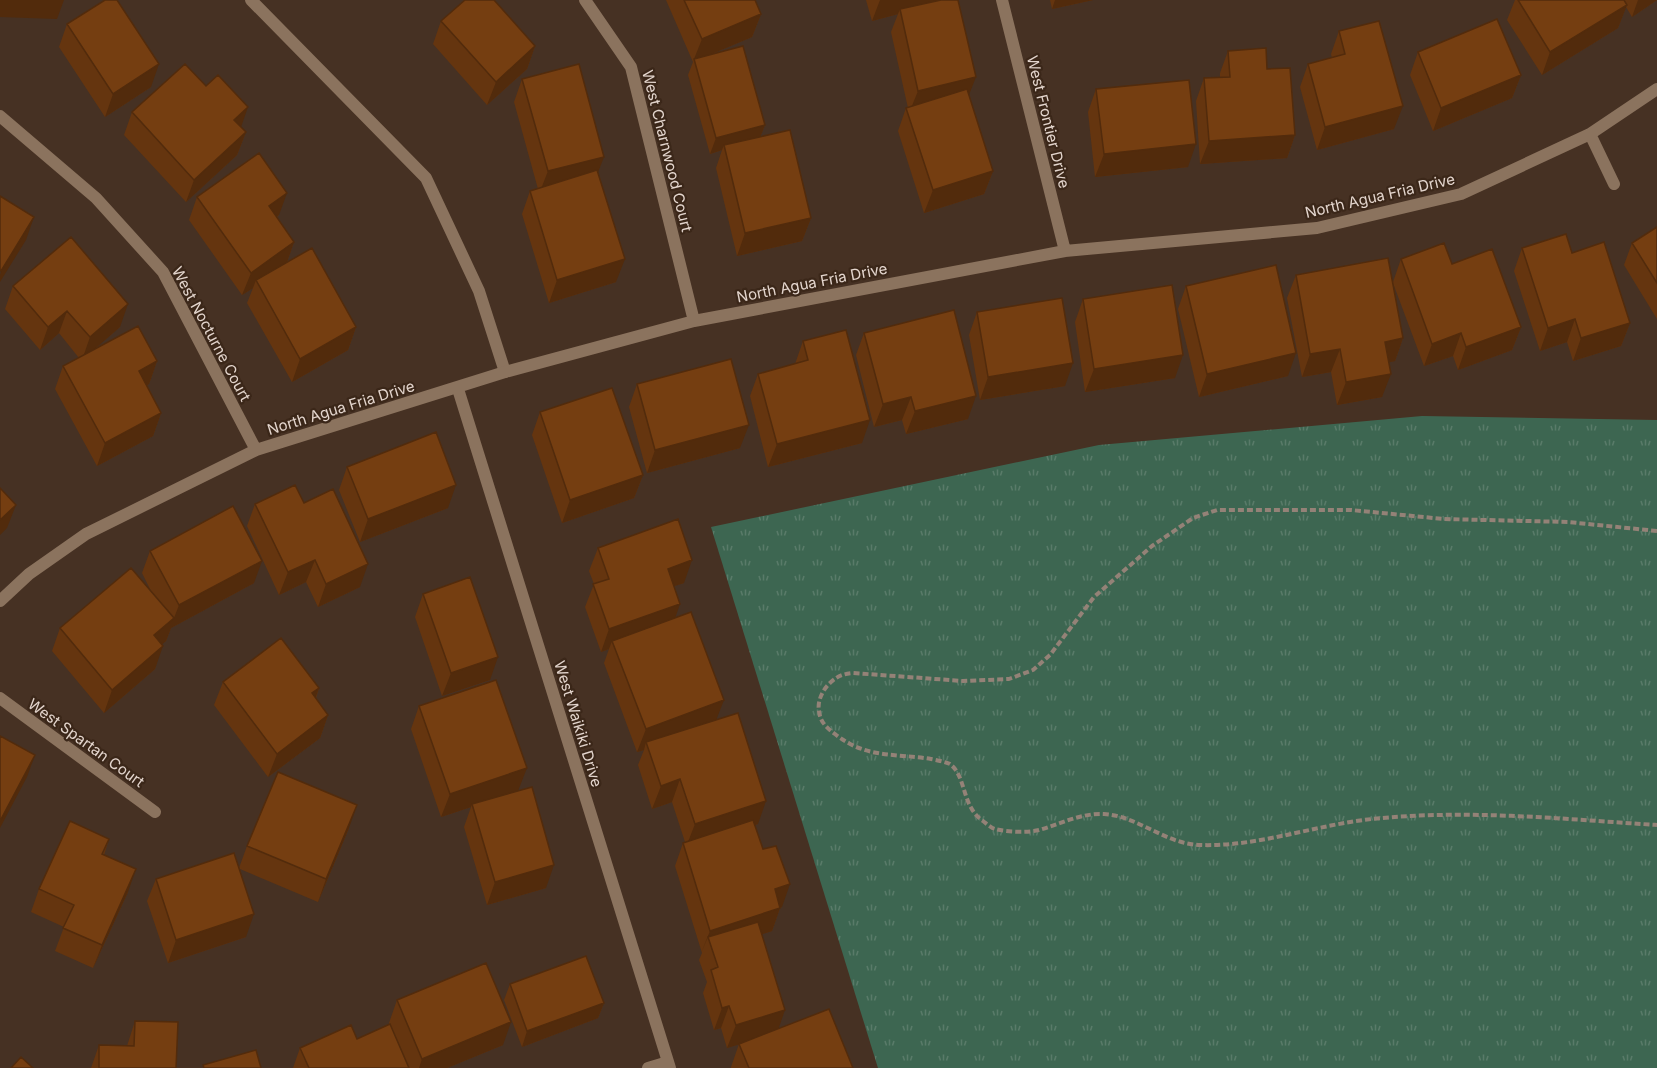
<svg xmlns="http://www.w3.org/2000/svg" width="1657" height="1068" font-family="Inter,sans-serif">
	<defs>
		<pattern id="grass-tufts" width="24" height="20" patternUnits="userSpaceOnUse" patternTransform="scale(1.5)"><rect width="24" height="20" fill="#3d6651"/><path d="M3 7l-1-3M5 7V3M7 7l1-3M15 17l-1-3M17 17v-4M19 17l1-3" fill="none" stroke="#597b69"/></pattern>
	</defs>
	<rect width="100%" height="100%" fill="#463123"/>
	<path fill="url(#grass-tufts)" d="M1422 416 1657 420V1068H878L711 527 1099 445Z"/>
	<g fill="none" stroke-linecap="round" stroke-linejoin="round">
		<path stroke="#948277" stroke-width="4" stroke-dasharray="6 3" stroke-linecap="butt" d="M1657 531 1568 522 1444 519 1351 510H1217L1193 518 1152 546 1094 597 1050 655 1033 670 1009 679 963 681 853 673C844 674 839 675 831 682 823 689 817 701 819 711 820 722 827 728 835 734 866 759 895 753 931 759 936 760 946 762 950 764 967 777 961 806 983 821 987 824 991 828 995 829 1007 832 1027 833 1039 830 1061 824 1080 813 1104 814 1138 816 1165 844 1200 845 1258 847 1315 825 1372 819 1467 809 1562 819 1657 825"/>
		<path stroke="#8b735e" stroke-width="12" d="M251 0 426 178 479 291 505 372"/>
		<path stroke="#8b735e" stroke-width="12" d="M585 0 631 67 694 321
			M1002 0 1065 251
			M0 116 96 198 163 272 256 450
			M1590 134 1614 184
			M458 389 670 1068
			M0 601 29 574 86 534 256 450 505 372 694 321 1065 251 1317 228 1461 194 1590 134 1657 89
			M0 698 155 812
			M648 1068 668 1062"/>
	</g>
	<path fill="#65350f" d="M666 0H755L761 14 752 37 709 55 765 125 760 137 811 218 802 241 737 256 716 168 722 150 710 154 688 75 693 62Z
		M866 0H958L969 96 993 171 984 194 924 213 898 131 906 108H908L891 32 898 14 872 21Z
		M1050 0H1093L1052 9Z
		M1515 0H1657L1632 17 1626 7 1618 28 1542 75 1507 20Z
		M441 21 535 46 527 69 487 105 433 44Z
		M67 24 151 87 105 117 59 47Z
		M1339 31 1394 129 1317 150 1300 87 1308 64 1332 58 1331 54Z
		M1228 51 1267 69 1295 135 1287 158 1200 164 1196 101 1204 78 1220 77V73Z
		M1418 52 1521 75 1512 98 1433 131 1410 75Z
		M522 79 598 172 616 282 549 303 522 214 530 191 538 189 514 102Z
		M1096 89 1188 167 1095 177 1088 112Z
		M132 112 240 127 246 132 237 155 186 202 124 135Z
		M197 197 279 215 277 217 294 242 287 262 356 327 348 350 292 382 247 303 253 288 242 295 189 220Z
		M1657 227V319L1624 265 1632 243Z
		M1522 248 1572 253 1630 323 1621 346 1573 361 1567 342 1540 351 1514 271Z
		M1401 259 1452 264 1521 327 1512 350 1458 370 1453 356 1424 366 1393 283 1403 338 1395 361 1388 362 1382 397 1337 405 1331 372 1302 377 1287 298 1296 275 1393 282Z
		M13 286 120 327 93 350 157 361 149 384 147 385 161 413 153 436 97 466 55 389 63 366 79 358 59 333 40 350 5 309Z
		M1186 286 1288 376 1199 397 1178 309Z
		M1083 299 1175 378 1085 392 1075 322Z
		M977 312 1065 386 980 400 969 335Z
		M864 333 968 419 906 434 902 420 874 427 856 355Z
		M803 341 862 443 768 467 750 396 758 374 795 364Z
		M637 384 740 448 647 473 629 407Z
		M540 412 643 475 634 498 562 523 532 435Z
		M347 467 448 508 360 542 339 490Z
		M304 503 360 587 318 607 306 582 279 595 247 526 255 504Z
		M598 548 684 583 674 586 675 617 758 824 755 825 782 907 780 908 772 931 762 934 778 1028 853 1068H731V1067L739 1044 727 1048 721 1028 714 1030 703 993 707 982 699 960 702 953 675 866 683 843 685 842 672 802 652 809 638 765 644 750 637 752 604 663 609 649 601 652 585 607 594 584 589 571Z
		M150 551 254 583 171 628 166 641 162 644 155 669 104 713 52 651 60 628 151 591 142 573Z
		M423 594 490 680 442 696 415 617Z
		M223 682 319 688 316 698 328 715 320 738 268 777 214 705Z
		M419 706 519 791 546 888 487 905 464 827 471 807 441 817 411 729Z
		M349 828 318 902 240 869 246 937 168 963 147 901 156 879 239 868 247 846Z
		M109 839 104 855 128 892 93 968 55 951 64 927 31 912 39 889Z
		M510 984 604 1003 598 1018 522 1047 504 1000Z
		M397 1000 503 1045 447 1068H293L300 1048 357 1039 389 1024V1023Z
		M135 1021 176 1068H91L99 1045 127 1046Z"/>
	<path fill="#522b0c" d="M0 0H64L57 19 0 17Z
		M880 0H940L900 9 898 14 872 21Z
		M1055 0H1093L1052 9Z
		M1638 0H1657L1632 17Z
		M1627 5 1618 28 1542 75 1550 52Z
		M761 14 752 37 695 61 694 59 702 39Z
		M535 46 527 69 487 105 496 82Z
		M159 64 151 87 105 117 113 94Z
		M1521 75 1512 98 1433 131 1441 108Z
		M976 77 967 100 909 113 918 91Z
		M1403 106 1394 129 1317 150 1325 127Z
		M248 107 240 130 234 120Z
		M765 125 759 140 724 145 722 150 710 154 716 138Z
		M246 132 237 155 186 202 194 180Z
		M1295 135 1287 158 1200 164 1209 141Z
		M1196 144 1188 167 1095 177 1104 154Z
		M604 157 595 180 539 194 548 171Z
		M993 171 984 194 924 213 933 190Z
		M287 193 279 215 260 229 269 206Z
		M34 217 26 240 0 282V275L1 271Z
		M811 218 802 241 737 256 745 233Z
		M294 242 286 265 256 280 253 288 242 295 251 273Z
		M625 259 616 282 549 303 557 280Z
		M128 304 120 327 82 360 90 337Z
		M67 311 59 333 40 350 48 327Z
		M1575 319 1567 342 1540 351 1548 328Z
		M1630 323 1621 346 1573 361 1581 338Z
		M356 327 348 350 292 382 300 359Z
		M1521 327 1512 350 1458 370 1466 347Z
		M1461 333 1453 356 1424 366 1432 344Z
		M1403 338 1395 361 1376 365 1385 342Z
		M1340 349 1331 372 1302 377 1310 354Z
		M1296 353 1288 376 1199 397 1207 374Z
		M1183 355 1175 378 1085 392 1094 369Z
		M157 361 149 384 131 394 139 371Z
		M1073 363 1065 386 980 400 988 377Z
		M1391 374 1382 397 1337 405 1346 382Z
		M976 396 968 419 906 434 915 411Z
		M911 397 902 420 874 427 883 404Z
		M161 413 153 436 97 466 105 443Z
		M870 420 862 443 768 467 777 444Z
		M749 425 740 448 647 473 655 450Z
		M643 475 634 498 562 523 570 500Z
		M456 485 448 508 360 542 368 519Z
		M16 505 7 528 0 535V520Z
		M315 560 306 582 279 595 288 572Z
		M692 560 684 583 659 591 668 569Z
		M262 561 254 583 171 628 166 641 146 658 154 635 174 618 179 605Z
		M368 564 360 587 318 607 326 584Z
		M680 604 672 627 612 641 609 649 601 652 609 629Z
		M163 646 155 669 104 713 112 690Z
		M498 657 490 680 442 696 451 673Z
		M319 688 311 711 312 693Z
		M724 700 715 723 646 742 644 750 637 752 646 729Z
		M328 715 320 738 268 777 277 754Z
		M35 755 27 777 0 828V821Z
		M527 768 518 791 472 804 471 807 441 817 450 794Z
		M680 779 672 802 652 809 661 786Z
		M766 801 758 824 686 847 695 824Z
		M357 805 349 828 318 902 326 879Z
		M554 865 546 888 487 905 495 882Z
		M136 869 128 892 93 968 102 945Z
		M790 884 782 907 766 912 775 889Z
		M780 908 772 931 712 950 708 937 701 953 710 931Z
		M254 914 246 937 168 963 176 940Z
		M604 1003 598 1018 522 1047 527 1031Z
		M729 1006 721 1028 714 1030 722 1008Z
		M785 1010 777 1033 727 1048 736 1025Z
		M511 1022 503 1045 447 1068H419L422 1059Z"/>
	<path fill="#753e11" stroke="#522b0c" stroke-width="1.5" d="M105 0H117L159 64 113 94 67 24Z
		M465 0H494L535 46 496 82 441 21Z
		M684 0H755L761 14 702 39Z
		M941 0H958L976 77 918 91 900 9Z
		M1518 0H1624L1627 5 1550 52Z
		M1497 19 1521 75 1441 108 1418 52Z
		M1379 21 1403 106 1325 127 1308 64 1345 54 1339 31Z
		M743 46 765 125 716 138 694 59Z
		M1266 48 1267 69 1290 68 1295 135 1209 141 1204 78 1230 77 1228 51Z
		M185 64 206 86 218 75 248 107 234 120 246 132 194 180 132 112Z
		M579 64 604 157 548 171 522 79Z
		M1189 80 1196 144 1104 154 1096 89Z
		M967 89 993 171 933 190 906 108Z
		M790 130 811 218 745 233 724 145Z
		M259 153 287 193 269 206 294 242 251 273 197 197Z
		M597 170 625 259 557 280 530 191Z
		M0 196 34 217 1 271 0 270Z
		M1657 227V283L1632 243Z
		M1566 234 1572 253 1604 242 1630 323 1581 338 1575 319 1548 328 1522 248Z
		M71 237 128 304 90 337 67 311 48 327 13 286Z
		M1444 243 1452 264 1492 249 1521 327 1466 347 1461 333 1432 344 1401 259Z
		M312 248 356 327 300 359 256 280Z
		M1388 258 1403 338 1385 342 1391 374 1346 382 1340 349 1310 354 1296 275Z
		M1276 265 1296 353 1207 374 1186 286Z
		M1172 285 1183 355 1094 369 1083 299Z
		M1062 298 1073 363 988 377 977 312Z
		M954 310 976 396 915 411 911 397 883 404 864 333Z
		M138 326 157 361 139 371 161 413 105 443 63 366Z
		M846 330 870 420 777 444 758 374 808 360 803 341Z
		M731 359 749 425 655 450 637 384Z
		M612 388 643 475 570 500 540 412Z
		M436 432 456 485 368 519 347 467Z
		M295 485 304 503 333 489 368 564 326 584 315 560 288 572 255 504Z
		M0 488 16 505 0 520Z
		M233 506 262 561 179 605 150 551Z
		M678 519 692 560 668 569 680 604 609 629 593 584 609 579 598 548Z
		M131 568 174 618 154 635 163 646 112 690 60 628Z
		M470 577 498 657 451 673 423 594Z
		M691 612 724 700 646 729 612 641Z
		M281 638 319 688 312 693 328 715 277 754 223 682Z
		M496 680 527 768 450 794 419 706Z
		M738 713 766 801 695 824 680 779 661 786 646 742Z
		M0 736 35 755 0 821Z
		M278 772 357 805 326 879 247 846Z
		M532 787 554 865 495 882 472 804Z
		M753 820 763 849 776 846 790 884 775 889 780 908 710 931 683 843Z
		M70 821 109 839 102 854 136 869 102 945 63 928 74 905 39 889Z
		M234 853 254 914 176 940 156 879Z
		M758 922 785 1010 736 1025 729 1006 722 1008 711 970 718 967 708 937Z
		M586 956 604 1003 527 1031 510 984Z
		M486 963 511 1022 422 1059 397 1000Z
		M829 1009 853 1068H749L739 1044Z
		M135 1021 178 1022 176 1068H99V1045L134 1046Z
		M390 1024 409 1068H309L300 1048 351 1025 357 1039Z
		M256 1050 261 1068H204L203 1065Z
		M21 1057 33 1068H11Z"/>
	<g text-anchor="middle" stroke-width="4.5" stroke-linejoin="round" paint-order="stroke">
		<g font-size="15" fill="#e4d6ce" stroke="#3b2719">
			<text transform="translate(1048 122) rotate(76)" y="5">West Frontier Drive</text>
			<text transform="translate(667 151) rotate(76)" y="5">West Charnwood Court</text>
			<text transform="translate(1380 196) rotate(-13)" y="5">North Agua Fria Drive</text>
			<text transform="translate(812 283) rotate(-11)" y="5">North Agua Fria Drive</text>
			<text transform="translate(211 334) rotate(62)" y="5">West Nocturne Court</text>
			<text transform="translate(341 408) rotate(-17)" y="5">North Agua Fria Drive</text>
			<text transform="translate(578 724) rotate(73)" y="5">West Waikiki Drive</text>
			<text transform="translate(86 743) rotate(36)" y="5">West Spartan Court</text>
		</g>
	</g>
</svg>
